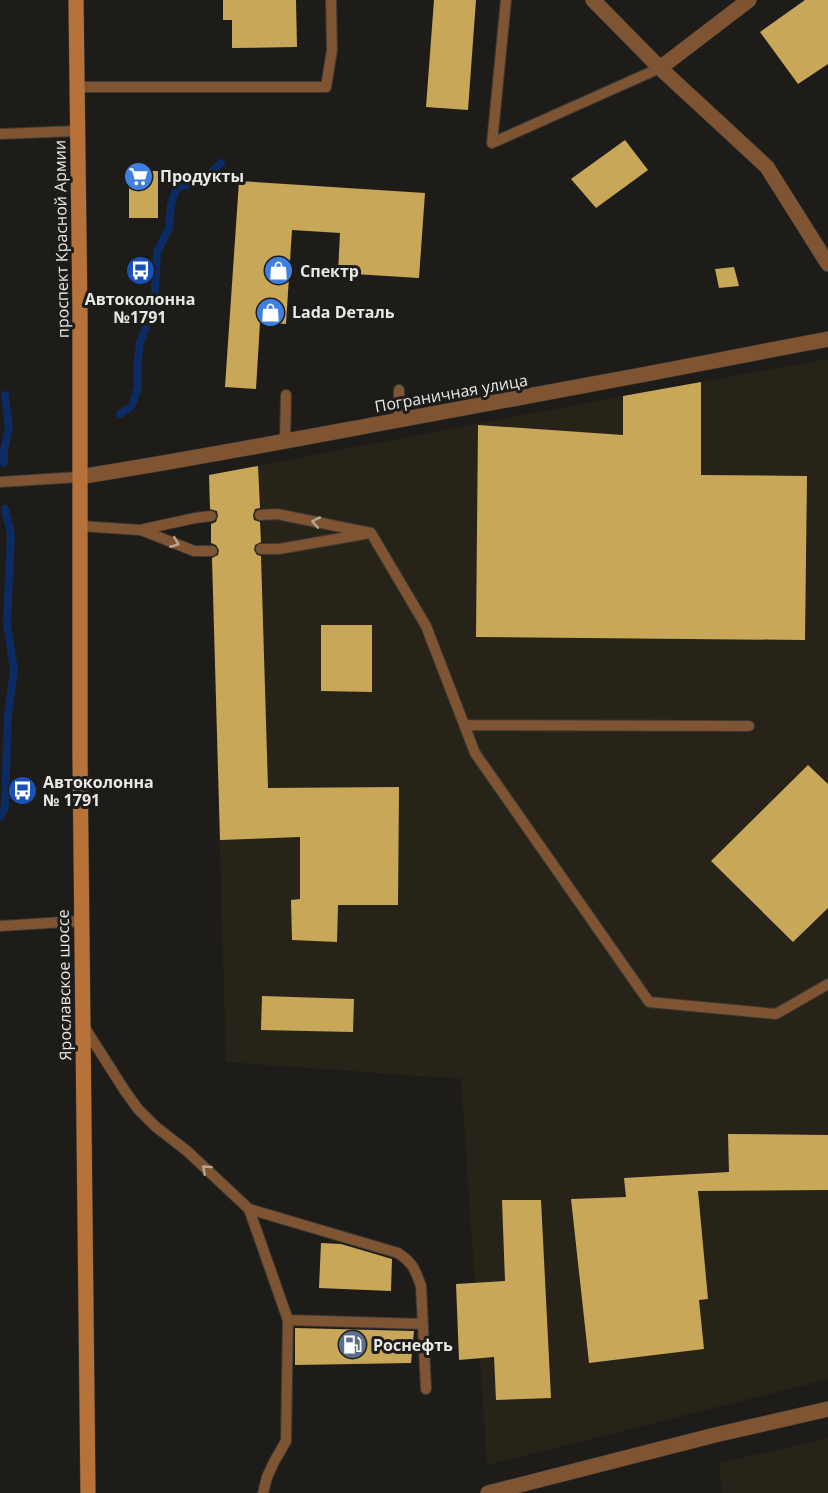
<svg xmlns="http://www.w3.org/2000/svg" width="828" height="1493" font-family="'Open Sans',sans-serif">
	<rect width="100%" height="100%" fill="#1e1c18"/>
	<path fill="#272319" d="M828 359V1379L487 1465 461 1079 226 1062 209 475 623 396Z
		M828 1438V1493H722L719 1463Z"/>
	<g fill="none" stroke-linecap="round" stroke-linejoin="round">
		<path stroke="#0b2b62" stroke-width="8" d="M120 414 132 406 138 387 137 366 140 343 148 322 155 293 157 252 169 228 171 204 177 187 203 181 221 163
			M4 463V450L9 428 5 395
			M0 817 5 807 8 714 14 670 7 624 11 534 5 509"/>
	</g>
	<path fill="#c9a759" d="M223 0H296L297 47 232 48V20H223Z
		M434 0H476L468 110 426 107Z
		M805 0H828V64L798 84 760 32Z
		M625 140 648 170 596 208 571 179Z
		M129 171H158V218H129Z
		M239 181 425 193 419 278 338 273 340 233 292 230 286 324 260 322 256 389 225 387Z
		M734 267 739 286 719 288 715 269Z
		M701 382V475L807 476 805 640 476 637 478 425 623 435V396Z
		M258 466 260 508 255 509 253 515 254 520 260 522 261 542 255 545 254 550 257 555 261 556 268 788 399 787 398 905H338L337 942 292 940 291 900 300 899V837L220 840 212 558 218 555 219 550 216 545 211 543V524L216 522 218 516 217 511 210 509 209 475Z
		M321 625H372V692L321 691Z
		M808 765 828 784V908L793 942 711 861Z
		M262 996 354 999 353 1032 261 1030Z
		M728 1134 828 1135V1190L698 1191 708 1299 699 1300 704 1349 589 1363 571 1199 626 1197 624 1178 729 1172Z
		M502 1200H541L551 1398 496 1400 494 1357 459 1360 456 1284 505 1281Z
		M321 1243 341 1244 392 1259 391 1291 319 1288Z
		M295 1328 414 1331 411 1363 295 1365Z"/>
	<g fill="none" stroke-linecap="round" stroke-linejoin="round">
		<defs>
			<path id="service" d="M506 0 492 143 660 68
				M77 87H326L332 50 331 0
				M0 134 77 131
				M399 390V420
				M285 442 286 395
				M0 482 79 477
				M260 515 277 514 371 533 426 626 475 753 649 1002 776 1014 828 984
				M80 526 140 530 195 518 211 516
				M141 530 194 551H212
				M261 549H279L365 534
				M465 725 749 726
				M0 926 81 921
				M83 1025 125 1091 138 1109 156 1127 187 1151 249 1209 398 1253C413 1263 415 1269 421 1286L426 1389
				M249 1209 288 1320 286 1441 274 1462 267 1477 263 1493
				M288 1320 423 1324"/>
			<path id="minor" d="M593 0 660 68 767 167 828 264
				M660 68 749 0
				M488 1493 715 1435 828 1409"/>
			<path id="tertiary" d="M79 477C181 461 281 442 383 423 531 396 680 368 828 339"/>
			<path id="secondary" d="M76 0 80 314V756L88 1493"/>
		</defs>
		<use href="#service" stroke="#3a3935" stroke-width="12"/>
		<use href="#minor" stroke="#3a3935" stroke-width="16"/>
		<use href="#tertiary" stroke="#3a3935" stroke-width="16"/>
		<use href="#secondary" stroke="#3a3935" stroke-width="16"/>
		<use href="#service" stroke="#7e5432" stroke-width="10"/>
		<use href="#minor" stroke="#7e5432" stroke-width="15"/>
		<use href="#tertiary" stroke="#7e5432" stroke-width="15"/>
		<use href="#secondary" stroke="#b67239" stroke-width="15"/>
	</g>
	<defs><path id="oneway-chevron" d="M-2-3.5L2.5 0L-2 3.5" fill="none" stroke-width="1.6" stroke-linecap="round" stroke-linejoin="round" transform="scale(1.5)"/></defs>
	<g stroke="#b9a594">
		<use href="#oneway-chevron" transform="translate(316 522) rotate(-169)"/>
		<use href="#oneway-chevron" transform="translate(175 543) rotate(22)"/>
		<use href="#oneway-chevron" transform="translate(206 1169) rotate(-138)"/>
	</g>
	<defs>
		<symbol id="supermarket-disc" viewBox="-11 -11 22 22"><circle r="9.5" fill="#3f7fe0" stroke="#1e1c18"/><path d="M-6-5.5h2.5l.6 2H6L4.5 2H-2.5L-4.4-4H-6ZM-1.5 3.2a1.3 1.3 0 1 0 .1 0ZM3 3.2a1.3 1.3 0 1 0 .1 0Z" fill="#fff"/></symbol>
		<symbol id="bus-disc" viewBox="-11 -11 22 22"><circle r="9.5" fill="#1a4fb4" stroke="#1e1c18"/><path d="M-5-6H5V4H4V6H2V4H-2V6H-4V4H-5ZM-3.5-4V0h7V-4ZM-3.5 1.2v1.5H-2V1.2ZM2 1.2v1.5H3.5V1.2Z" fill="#fff"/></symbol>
		<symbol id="shop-disc" viewBox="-11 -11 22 22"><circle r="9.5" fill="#3f7fe0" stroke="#1e1c18"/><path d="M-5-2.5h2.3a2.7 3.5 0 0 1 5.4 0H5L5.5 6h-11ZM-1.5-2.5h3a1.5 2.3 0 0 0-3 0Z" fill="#fff"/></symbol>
		<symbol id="fuel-disc" viewBox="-11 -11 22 22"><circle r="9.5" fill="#5c6f8a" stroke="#1e1c18"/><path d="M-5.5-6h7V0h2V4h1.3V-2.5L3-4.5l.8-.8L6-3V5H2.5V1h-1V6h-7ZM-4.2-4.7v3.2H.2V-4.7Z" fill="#fff"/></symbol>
	</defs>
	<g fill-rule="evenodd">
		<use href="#supermarket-disc" x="122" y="160" width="33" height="33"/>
		<use href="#bus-disc" x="124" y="254" width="33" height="33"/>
		<use href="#shop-disc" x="262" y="254" width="33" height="33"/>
		<use href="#shop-disc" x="254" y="296" width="33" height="33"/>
		<use href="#bus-disc" x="6" y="774" width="33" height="33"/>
		<use href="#fuel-disc" x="336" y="1328" width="33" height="33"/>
	</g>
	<g text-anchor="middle" stroke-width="6" stroke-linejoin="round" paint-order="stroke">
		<g font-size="16" font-weight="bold" fill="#e9e8e5" stroke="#1e1c18" text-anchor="start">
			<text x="160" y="182">Продукты</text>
			<text x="300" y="277">Спектр</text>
			<text x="140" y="305" text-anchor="middle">Автоколонна<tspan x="140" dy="18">№1791</tspan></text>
			<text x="292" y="318">Lada Dеталь</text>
			<text x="43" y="788">Автоколонна<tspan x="43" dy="18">№ 1791</tspan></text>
			<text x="373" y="1351">Роснефть</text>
		</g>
		<g font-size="16" fill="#e9e8e5" stroke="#1e1c18">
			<text transform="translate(61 239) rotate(-91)" y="6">проспект Красной Армии</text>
			<text transform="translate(451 393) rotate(-10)" y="6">Пограничная улица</text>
			<text transform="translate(64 985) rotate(-91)" y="6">Ярославское шоссе</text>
		</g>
	</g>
</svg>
